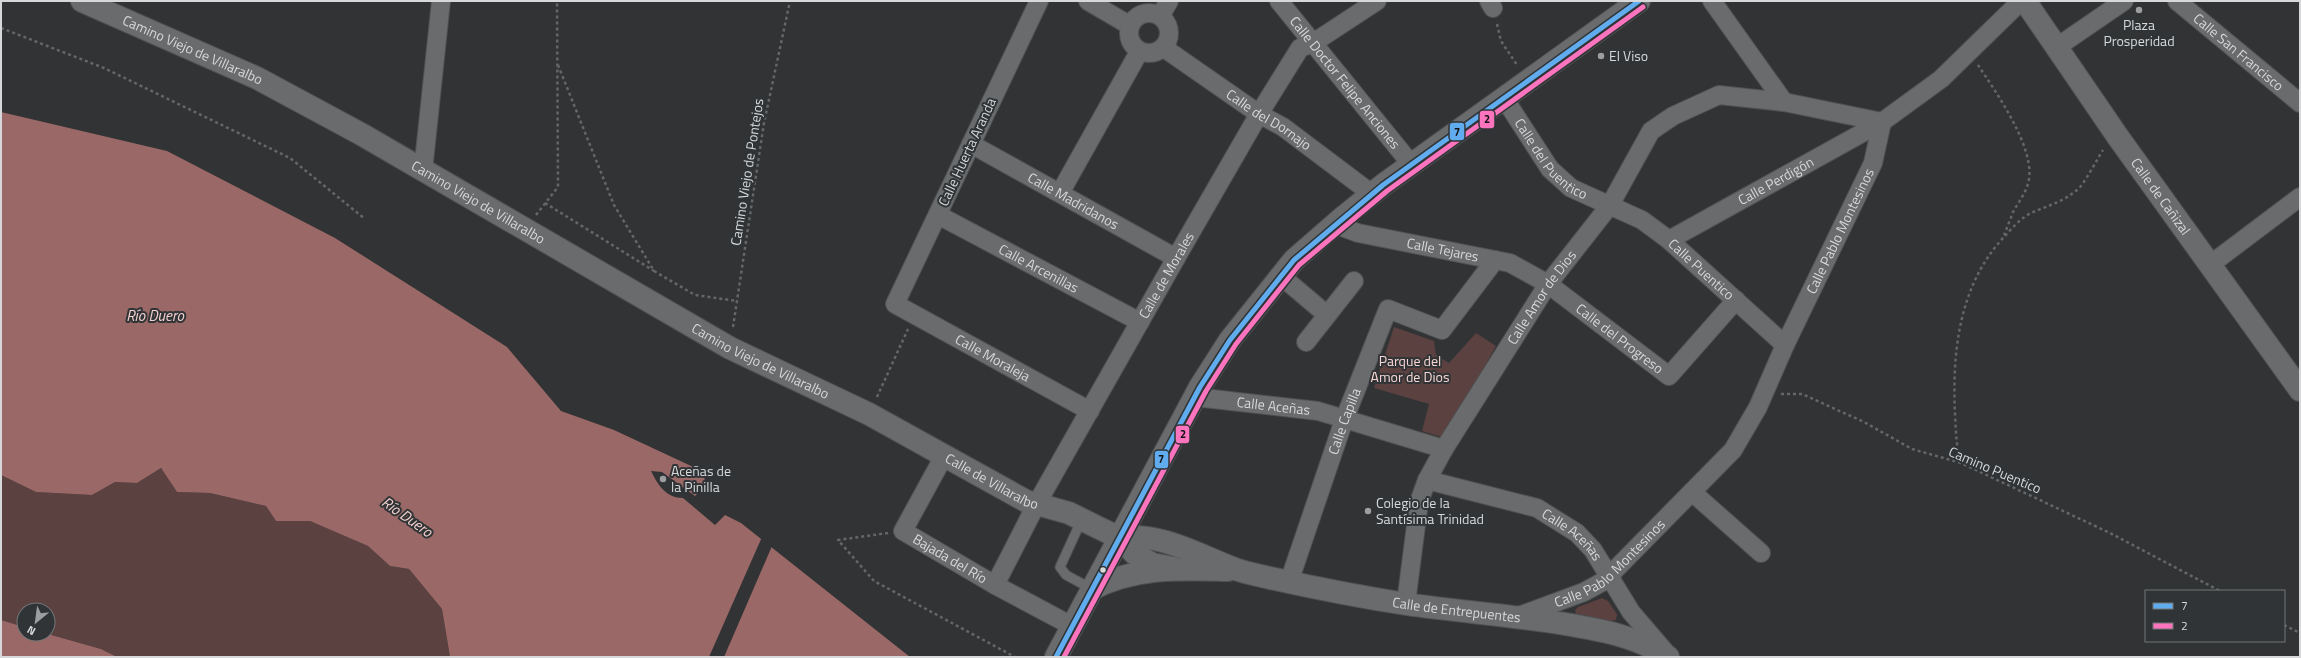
<svg xmlns="http://www.w3.org/2000/svg" width="2301" height="658" font-family="'Titillium Web',sans-serif">
	<rect width="100%" height="100%" fill="#313335"/>
	<path fill="#5b4140" d="M1394 327 1434 341 1436 355 1449 363 1476 333 1496 346 1445 438 1422 431 1429 404 1374 388Z
		M161 468 177 492 210 493 266 506 276 521H310L368 546 390 566 409 569 442 609 450 657H117L101 649 48 634V610H24V627L1 620V475L36 492 92 495 115 482 137 483Z
		M1602 598 1608 601 1617 614 1616 620 1611 621 1576 614 1575 610 1578 607Z"/>
	<path fill="#9a6866" d="M1 112 167 151 335 238 507 347 561 411 614 430 704 472 705 486 695 496 662 472 651 471C658 485 666 498 683 498L715 525 725 515 741 523 910 657H450L442 609 409 569 390 566 368 546 310 521H276L266 506 210 493 177 492 161 468 137 483 115 482 92 495 36 492 1 475Z
		M1 620 24 627V634H48L101 649 117 657H1Z"/>
	<path fill="#313335" d="M762 537 772 546 724 657H709Z"/>
	<g fill="none" stroke-linecap="round" stroke-linejoin="round">
		<defs>
			<path id="lane" d="M1082 519 1060 567 1066 575 1092 589"/>
			<g id="street">
				<path id="s1" d="M1039 1 895 304 1090 411"/>
				<path d="M1088 1 1129 25"/>
				<path id="s2" d="M1279 1 1411 164"/>
				<path d="M1489 1 1493 8"/>
				<path d="M1712 1 1784 102"/>
				<path id="s3" d="M2177 1 2300 103"/>
				<circle cx="1149" cy="33" r="20"/>
				<path d="M1160 16 1169 1"/>
				<path d="M2057 47 2124 1"/>
				<path id="s4" d="M1164 48 1259 114 1283 127 1372 194"/>
				<path id="s5" d="M1504 98 1550 169 1571 188 1642 220 1669 240 1785 345"/>
				<path id="s6" d="M971 144 1176 258"/>
				<path d="M423 171 441 1"/>
				<path d="M1060 193 1139 52"/>
				<path id="s7" d="M938 215 1140 322"/>
				<path id="s8" d="M1334 224 1358 233 1510 263 1548 284 1669 376 1736 300"/>
				<path id="s9" d="M1669 240 1882 122 1941 79 2021 1"/>
				<path d="M2211 264 2300 197"/>
				<path d="M1281 276 1327 315"/>
				<path d="M1306 342 1354 281"/>
				<path id="s10" d="M1195 397 1318 411 1444 449"/>
				<path id="s11" d="M944 456 903 531 995 585 1072 626"/>
				<path id="s12" d="M1427 480 1537 508 1577 533 1593 550 1631 612 1667 654"/>
				<path d="M1692 492 1761 553"/>
				<path id="s13" d="M1289 582 1344 420 1388 309 1442 330 1495 260"/>
				<path id="s14" d="M995 585 1036 505 1176 258 1259 114 1300 48 1313 43 1377 1"/>
				<path id="s15" d="M1406 603 1419 502 1427 480 1444 449 1548 284 1610 205 1651 131 1673 116 1719 95 1784 102 1882 122"/>
				<path id="s16" d="M1516 617 1584 592 1604 581 1733 450 1758 407 1785 345 1873 163 1882 122"/>
			</g>
			<g id="secondary">
				<path id="s17" d="M82 1 257 78 361 134 730 348 869 414 1026 501 1069 513 1097 527 1120 538 1134 553 1152 564 1174 568"/>
				<path id="s18" d="M2025 1 2118 137 2300 390"/>
				<path id="s19" d="M1120 538C1160 532 1198 555 1235 569 1246 573 1258 575 1270 578 1315 588 1361 597 1406 604 1455 611 1505 615 1553 622 1594 629 1633 634 1668 657"/>
				<path d="M1092 589C1135 566 1181 569 1228 570"/>
				<path d="M1056 657 1200 387 1230 340 1294 260 1341 219 1383 185 1639 1"/>
			</g>
		</defs>
		<use href="#lane" stroke="#4f5152" stroke-width="11"/>
		<use href="#street" stroke="#4f5152" stroke-width="20"/>
		<use href="#secondary" stroke="#4f5152" stroke-width="24"/>
		<path stroke="#656667" stroke-width="2.5" stroke-dasharray="3 3" stroke-linecap="butt" d="M1497 24 1501 41 1517 65
			M1 28 104 68 290 158 365 219
			M558 65 614 205 654 271 695 295 737 301
			M1978 65C1996 92 2034 146 2029 179 2027 192 2019 201 2013 212 2010 220 2007 228 2004 235
			M545 203 654 271
			M536 215 558 187 557 1
			M733 327 764 123 790 1
			M1781 394H1802L1864 422 1912 449 1961 463 2110 533 2220 591
			M877 397 908 329
			M1961 463C1956 447 1956 431 1955 414 1952 352 1959 285 2004 237 2011 229 2022 217 2031 213 2047 206 2063 202 2077 190 2084 185 2097 159 2103 150
			M888 533 838 540 874 581 1015 657
			M2284 625 2300 633"/>
		<use href="#lane" stroke="#696b6c" stroke-width="9"/>
		<use href="#street" stroke="#696b6c" stroke-width="18"/>
		<use href="#secondary" stroke="#696b6c" stroke-width="22"/>
		<defs>
			<path id="bus-1" d="M1056 657 1200 387 1230 340 1294 260 1383 185 1639 1"/>
			<path id="bus-2" d="M1064 657 1206 391 1236 344 1299 265 1387 191 1643 7"/>
		</defs>
		<use href="#bus-1" stroke="#303436" stroke-width="8"/>
		<use href="#bus-2" stroke="#303436" stroke-width="8"/>
		<use href="#bus-1" stroke="#60acee" stroke-width="5"/>
		<use href="#bus-2" stroke="#fc73be" stroke-width="5"/>
	</g>
	<g fill="#9c9ea0" stroke="#303436" stroke-width="1.5">
		<circle cx="2139" cy="10" r="4"/>
		<circle cx="1601" cy="56" r="4"/>
		<circle cx="663" cy="479" r="4"/>
		<circle cx="1368" cy="511" r="4"/>
	</g>
	<circle fill="#d6d8d9" stroke="#303436" stroke-width="1.5" cx="1103" cy="570" r="3.5"/>
	<g text-anchor="middle" stroke-width="4" stroke-linejoin="round" paint-order="stroke">
		<g font-size="14" fill="#d6d8d9" stroke="#303436" text-anchor="start">
			<text x="2139" y="30" text-anchor="middle">Plaza<tspan x="2139" dy="16">Prosperidad</tspan></text>
			<text x="1609" y="61">El Viso</text>
			<text x="671" y="476">Aceñas de<tspan x="671" dy="16">la Pinilla</tspan></text>
			<text x="1376" y="508">Colegio de la<tspan x="1376" dy="16">Santísima Trinidad</tspan></text>
		</g>
		<g font-size="14" fill="#d6d8d9" stroke="#303436">
			<text dy="5" stroke="none"><textPath href="#s17" startOffset="121">Camino Viejo de Villaralbo</textPath></text>
			<text dy="5" stroke="none"><textPath href="#s3" startOffset="80">Calle San Francisco</textPath></text>
			<text dy="5" stroke="none"><textPath href="#s2" startOffset="105">Calle Doctor Felipe Anciones</textPath></text>
			<text dy="5" stroke="none"><textPath href="#s4" startOffset="127">Calle del Dornajo</textPath></text>
			<text transform="translate(967 152) rotate(-65)" y="5">Calle Huerta Aranda</text>
			<text dy="5" stroke="none"><textPath href="#s5" startOffset="78">Calle del Puentico</textPath></text>
			<text transform="translate(747 172) rotate(-81)" y="5">Camino Viejo de Pontejos</text>
			<text dy="5" stroke="none"><textPath href="#s9" startOffset="122">Calle Perdigón</textPath></text>
			<text dy="5" stroke="none"><textPath href="#s18" startOffset="238">Calle de Cañizal</textPath></text>
			<text dy="5" stroke="none"><textPath href="#s6" startOffset="117">Calle Madridanos</textPath></text>
			<text dy="5" stroke="none"><textPath href="#s17" startOffset="445">Camino Viejo de Villaralbo</textPath></text>
			<text dy="5" stroke="none"><textPath href="#s16" startOffset="523">Calle Pablo Montesinos</textPath></text>
			<text dy="5" stroke="none"><textPath href="#s8" startOffset="112">Calle Tejares</textPath></text>
			<text dy="5" stroke="none"><textPath href="#s7" startOffset="114">Calle Arcenillas</textPath></text>
			<text dy="5" stroke="none"><textPath href="#s5" startOffset="268">Calle Puentico</textPath></text>
			<text dy="5" stroke="none"><textPath href="#s14" startOffset="354">Calle de Morales</textPath></text>
			<text dy="5" stroke="none"><textPath href="#s15" startOffset="341">Calle Amor de Dios</textPath></text>
			<text dy="5" stroke="none"><textPath href="#s8" startOffset="314">Calle del Progreso</textPath></text>
			<text dy="5" stroke="none"><textPath href="#s1" startOffset="447">Calle Moraleja</textPath></text>
			<text dy="5" stroke="none"><textPath href="#s17" startOffset="769">Camino Viejo de Villaralbo</textPath></text>
			<text dy="5" stroke="none"><textPath href="#s10" startOffset="79">Calle Aceñas</textPath></text>
			<text dy="5" stroke="none"><textPath href="#s13" startOffset="170">Calle Capilla</textPath></text>
			<text transform="translate(1995 470) rotate(23)" y="5">Camino Puentico</text>
			<text dy="5" stroke="none"><textPath href="#s17" startOffset="1030">Calle de Villaralbo</textPath></text>
			<text dy="5" stroke="none"><textPath href="#s12" startOffset="158">Calle Aceñas</textPath></text>
			<text dy="5" stroke="none"><textPath href="#s11" startOffset="140">Bajada del Río</textPath></text>
			<text dy="5" stroke="none"><textPath href="#s16" startOffset="110">Calle Pablo Montesinos</textPath></text>
			<text dy="5" stroke="none"><textPath href="#s19" startOffset="346">Calle de Entrepuentes</textPath></text>
		</g>
		<g font-size="14" fill="#f9d5d3" stroke="#303436">
			<text x="1410" y="366">Parque del<tspan x="1410" dy="16">Amor de Dios</tspan></text>
		</g>
		<g font-size="15" font-style="italic" fill="#f6d2d0" stroke="#303436">
			<text x="155" y="321">Río Duero</text>
			<text transform="translate(407 517) rotate(35)" y="5">Río Duero</text>
		</g>
	</g>
	<g stroke="#303436" stroke-width="1.5">
		<rect x="1479" y="110" width="16" height="19" rx="4" fill="#fc73be"/>
		<rect x="1449" y="122" width="16" height="19" rx="4" fill="#60acee"/>
		<rect x="1175" y="425" width="15" height="19" rx="4" fill="#fc73be"/>
		<rect x="1154" y="450" width="15" height="19" rx="4" fill="#60acee"/>
	</g>
	<g font-size="11" text-anchor="middle" font-weight="bold" fill="#111">
		<text x="1487" y="123">2</text>
		<text x="1457" y="136">7</text>
		<text x="1183" y="438">2</text>
		<text x="1161" y="463">7</text>
	</g>
	<rect width="2301" height="658" fill="none" stroke="#d6d8d9" stroke-width="4"/>
	<rect x="2145" y="590" width="140" height="52" fill="#303436" stroke="#727677"/>
	<rect x="2153" y="603" width="20" height="6" fill="#60acee" stroke="#727677"/>
	<text x="2181" y="610" font-size="12" fill="#d6d8d9">7</text>
	<rect x="2153" y="623" width="20" height="6" fill="#fc73be" stroke="#727677"/>
	<text x="2181" y="630" font-size="12" fill="#d6d8d9">2</text>
	<g transform="translate(36 622) rotate(209)"><circle r="19" fill="#303436" stroke="#727677"/>
	<path d="M0-3L7 15L0 10L-7 15Z" fill="#9c9ea0"/>
	<text y="-6" font-size="11" font-weight="bold" text-anchor="middle" fill="#d6d8d9">N</text>
	</g>
</svg>
